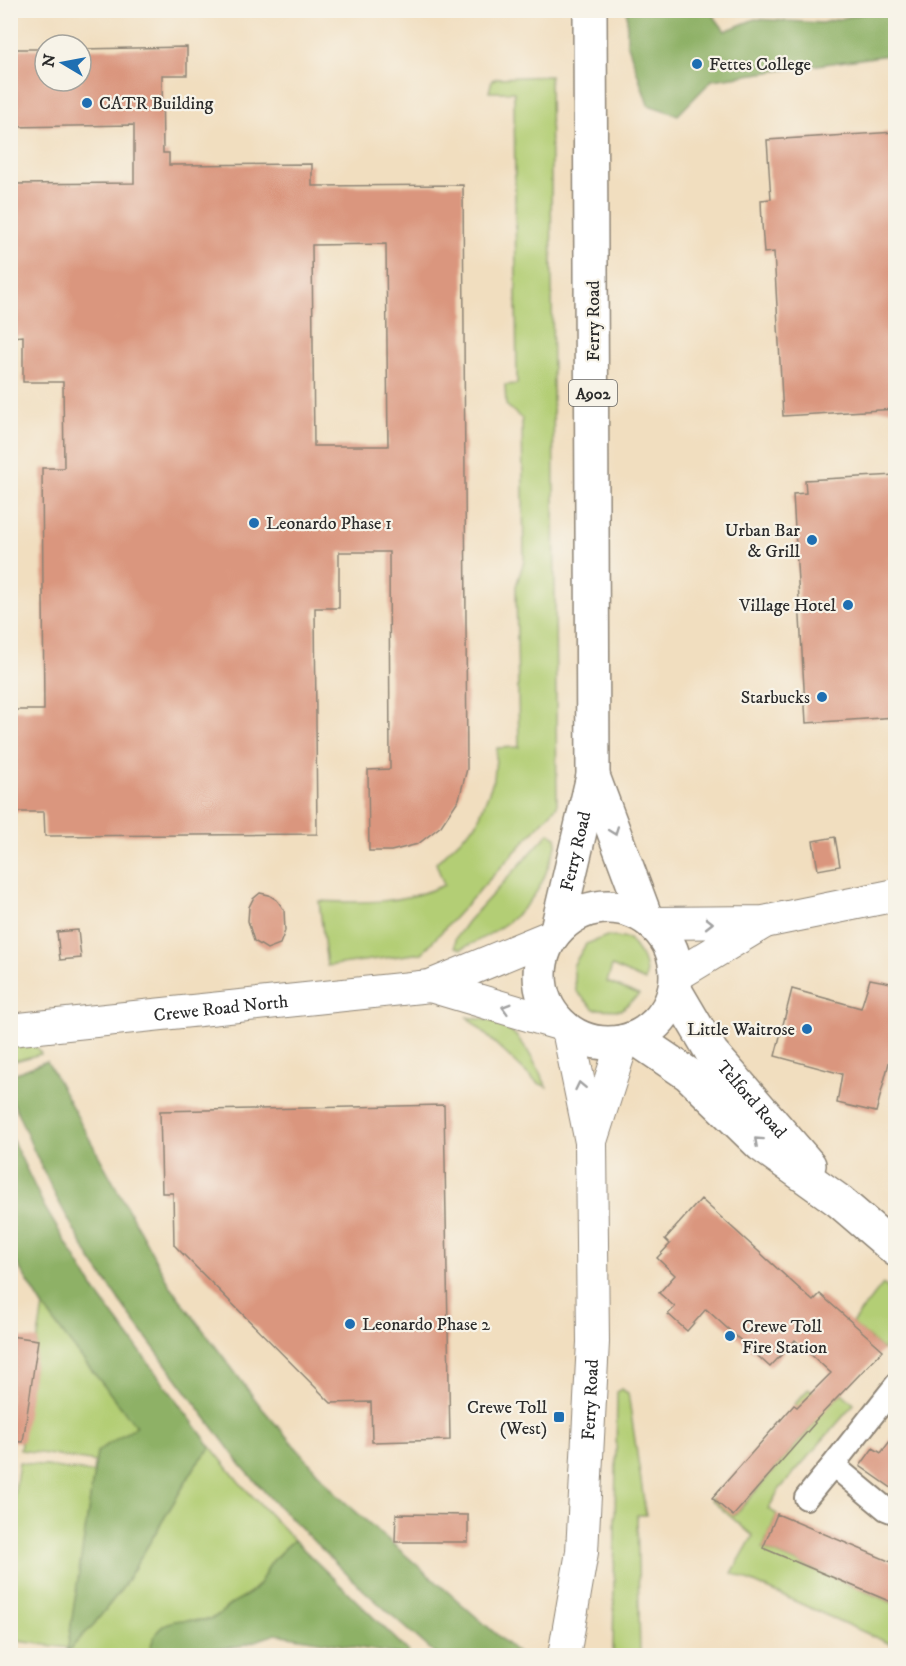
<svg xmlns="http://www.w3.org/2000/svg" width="906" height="1666" font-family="'IM FELL DW Pica',serif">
	<rect width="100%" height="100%" fill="#f7f3e8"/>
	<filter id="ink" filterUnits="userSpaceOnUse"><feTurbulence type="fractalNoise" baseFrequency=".0167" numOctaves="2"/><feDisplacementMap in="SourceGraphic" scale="12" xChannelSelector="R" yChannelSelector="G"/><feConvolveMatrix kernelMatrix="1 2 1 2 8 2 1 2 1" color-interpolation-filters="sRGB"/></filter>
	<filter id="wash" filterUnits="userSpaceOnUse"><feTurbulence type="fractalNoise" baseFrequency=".008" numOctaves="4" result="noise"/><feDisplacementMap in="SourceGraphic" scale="24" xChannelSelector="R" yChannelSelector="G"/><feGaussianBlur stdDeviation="1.35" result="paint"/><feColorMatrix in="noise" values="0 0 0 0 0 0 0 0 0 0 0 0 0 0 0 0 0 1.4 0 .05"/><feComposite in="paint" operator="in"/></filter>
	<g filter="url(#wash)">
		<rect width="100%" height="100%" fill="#f1debf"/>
		<path fill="#b3ce74" stroke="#6f7c50" stroke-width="1.5" d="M550 76 557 806 422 953 327 966 319 901C364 903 402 904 444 885L436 863 477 823 494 779 497 748 519 747 516 586 524 561 522 419 506 405 505 385 517 384 514 92H489L492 80 497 78Z
			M549 833 556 837 557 843C552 855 548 869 542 882 526 915 493 934 461 949L455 947V939L468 921Z
			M607 936 629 939C640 953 649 964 645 981L612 966 607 982 639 995 621 1010 594 1009 576 991 573 966 586 944Z
			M467 1017C476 1019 487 1019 495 1022 522 1031 535 1064 547 1087L536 1082Z
			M30 1035 41 1054 11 1062V1037Z
			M883 1284 895 1294V1335L883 1350 852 1323Z
			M43 1306 136 1426 97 1452 96 1462 20 1450Z
			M809 1388 828 1407 842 1393 854 1404 779 1490 768 1509 777 1514 763 1548 895 1604V1646L732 1573 753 1536 710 1499 712 1498 734 1516 815 1423 794 1405Z
			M621 1389 628 1393 646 1515H637L640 1655H613L617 1392Z
			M211 1447 239 1482 294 1540C286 1547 277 1554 271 1563 267 1568 266 1575 262 1580 254 1591 245 1596 233 1603 226 1607 222 1613 215 1617 197 1626 171 1612 158 1632 153 1639 151 1644 150 1653L108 1655 67 1652 94 1624 123 1587 196 1465Z
			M19 1462 94 1473 68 1648 11 1640 10 1526Z"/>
		<path fill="#8eb166" stroke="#5c6e48" stroke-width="1.5" d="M627 11H710L725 31 755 19 822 23 873 11H895V54L712 80 678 115 648 105 627 42Z
			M47 1061 170 1286 261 1407 338 1496 520 1655H437L360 1587 272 1500 241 1465 131 1317 90 1258 56 1197 34 1151 11 1097V1075Z
			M10 1135 45 1208 96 1292 211 1447 196 1465 123 1587 94 1624 67 1652 97 1452 136 1426 66 1338 43 1306 11 1254Z
			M294 1540 409 1652 405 1655 397 1654 276 1634 237 1647 150 1653C152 1631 163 1620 185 1620 195 1620 203 1622 213 1618 220 1615 224 1609 231 1604 238 1599 247 1597 254 1590 262 1582 265 1572 271 1563 278 1554 286 1547 294 1540Z"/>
		<g id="blocks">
			<path fill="#da967e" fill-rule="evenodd" d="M187 47V75H162L163 153H169V165L312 164V186L463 185 467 769 459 799 441 826 418 844 391 851H369L368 770 390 769 389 552H339V608H315L317 834 45 836 44 812H10V710H44L42 468H64L63 382H23V336L10 337V184L134 183V125L10 127V49H45V81H81V49ZM386 244 388 446H314L312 245Z
				M896 132V409L783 416 774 252 764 253 762 224 761 200 771 199 767 140Z
				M896 475V717L806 723 793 494 806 493 805 480Z
				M835 837 840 866 818 870 813 841Z
				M260 893 269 895 277 900 284 910 285 931 280 944 267 949 254 941 248 921 249 907 253 899Z
				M78 930 81 958 60 960 57 932Z
				M870 979 896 984V1036L876 1112 837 1103 842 1074 775 1056 792 989 861 1008Z
				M444 1105 450 1440 372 1442 371 1402 331 1403 174 1245 173 1193H162L160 1111Z
				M701 1199 813 1301 820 1294 883 1350 814 1422 815 1423 733 1516 712 1498 794 1405 797 1407 831 1373 795 1340 770 1367 706 1309 687 1331 668 1314 675 1307 659 1293 675 1275 657 1258 670 1244 665 1239Z
				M10 1336 38 1340 23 1442 10 1441Z
				M896 1433V1491L860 1466 873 1448 881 1453Z
				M396 1514 468 1515V1542H395Z
				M777 1514 896 1564V1604L763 1548Z"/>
		</g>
	</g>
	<g filter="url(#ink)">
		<use href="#blocks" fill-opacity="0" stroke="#8e8475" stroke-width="1.5"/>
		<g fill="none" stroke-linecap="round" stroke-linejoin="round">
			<defs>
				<path id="street" d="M896 1385 833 1465 886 1509 896 1513
					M806 1498 833 1465"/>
				<g id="secondary">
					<path d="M653 923 764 922 896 895"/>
					<path d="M677 975 763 923"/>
					<path d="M430 986 562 1025"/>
					<path id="s1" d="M10 1030 430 986 551 936"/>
					<path d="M591 1141 623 1041"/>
					<path id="s2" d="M564 1656 582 1552 593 1342 591 1142 568 1030"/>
				</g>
				<g id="primary">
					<path d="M593 776 646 918"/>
					<circle cx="608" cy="975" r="68"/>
					<path id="s3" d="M557 929 593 776 590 10"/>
					<path id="s4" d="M675 990 712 1053 809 1165"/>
					<path d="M635 1038 688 1074 761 1145 839 1201 896 1250"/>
				</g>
			</defs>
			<use href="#street" stroke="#8e8475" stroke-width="26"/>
			<use href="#secondary" stroke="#8e8475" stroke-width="34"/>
			<use href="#primary" stroke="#8e8475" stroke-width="36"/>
			<use href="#street" stroke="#fff" stroke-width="22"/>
			<use href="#secondary" stroke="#fff" stroke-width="32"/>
			<use href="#primary" stroke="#fff" stroke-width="33"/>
		</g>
		<defs><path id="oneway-chevron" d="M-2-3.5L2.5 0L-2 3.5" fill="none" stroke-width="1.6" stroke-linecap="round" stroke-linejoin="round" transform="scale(1.5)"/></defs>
		<g stroke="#a0a0a0">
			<use href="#oneway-chevron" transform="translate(614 831) rotate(70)"/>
			<use href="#oneway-chevron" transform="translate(709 923)"/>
			<use href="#oneway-chevron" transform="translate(506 1008) rotate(-164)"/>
			<use href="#oneway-chevron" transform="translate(580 1086) rotate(-102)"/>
			<use href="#oneway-chevron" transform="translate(758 1141) rotate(-138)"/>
		</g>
	</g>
	<g fill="#1f6fb2" stroke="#f7f3e8" stroke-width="2">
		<circle cx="697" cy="64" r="6"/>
		<circle cx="87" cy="103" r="6"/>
		<circle cx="254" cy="523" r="6"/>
		<circle cx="812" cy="540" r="6"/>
		<circle cx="848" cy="605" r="6"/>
		<circle cx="822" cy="697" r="6"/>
		<circle cx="807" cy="1029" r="6"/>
		<circle cx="350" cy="1324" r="6"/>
		<circle cx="730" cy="1336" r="6"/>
		<rect x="553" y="1411" width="12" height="12" rx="3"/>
	</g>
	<g text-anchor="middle" stroke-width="4.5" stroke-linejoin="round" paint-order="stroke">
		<rect fill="#f7f3e8" stroke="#686764" stroke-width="1.5" x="569" y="380" width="48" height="26" rx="4.5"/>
		<g font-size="16" font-weight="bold" fill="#2b2b2b">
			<text x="593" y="399">A902</text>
		</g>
		<g font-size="18" fill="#2b2b2b" stroke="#f7f3e8" text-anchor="start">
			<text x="709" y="70">Fettes College</text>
			<text x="99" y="109">CATR Building</text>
			<text x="266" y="529">Leonardo Phase 1</text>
			<text x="800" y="536" text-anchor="end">Urban Bar<tspan x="800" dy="21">&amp; Grill</tspan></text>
			<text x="836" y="611" text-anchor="end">Village Hotel</text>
			<text x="810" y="703" text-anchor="end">Starbucks</text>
			<text x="795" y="1035" text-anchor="end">Little Waitrose</text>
			<text x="362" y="1330">Leonardo Phase 2</text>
			<text x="742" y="1332">Crewe Toll<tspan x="742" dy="21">Fire Station</tspan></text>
			<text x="547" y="1413" text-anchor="end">Crewe Toll<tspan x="547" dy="21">(West)</tspan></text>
		</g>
		<g font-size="18" fill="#2b2b2b" stroke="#f7f3e8">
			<text transform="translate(593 321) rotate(-90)" y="6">Ferry Road</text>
			<text dy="6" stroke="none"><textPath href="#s3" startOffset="80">Ferry Road</textPath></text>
			<text dy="6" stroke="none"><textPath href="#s1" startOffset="212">Crewe Road North</textPath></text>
			<text dy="6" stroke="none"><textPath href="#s4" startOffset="134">Telford Road</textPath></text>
			<text dy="6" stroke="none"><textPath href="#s2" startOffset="258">Ferry Road</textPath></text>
		</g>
	</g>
	<rect width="906" height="1666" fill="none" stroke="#f7f3e8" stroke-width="36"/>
	<g transform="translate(63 63) rotate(280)"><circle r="28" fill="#f7f3e8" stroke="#a5a39c" stroke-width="1.5"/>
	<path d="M0-4.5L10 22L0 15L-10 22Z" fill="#1f6fb2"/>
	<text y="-9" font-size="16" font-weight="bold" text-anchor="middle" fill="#2b2b2b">N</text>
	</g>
</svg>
